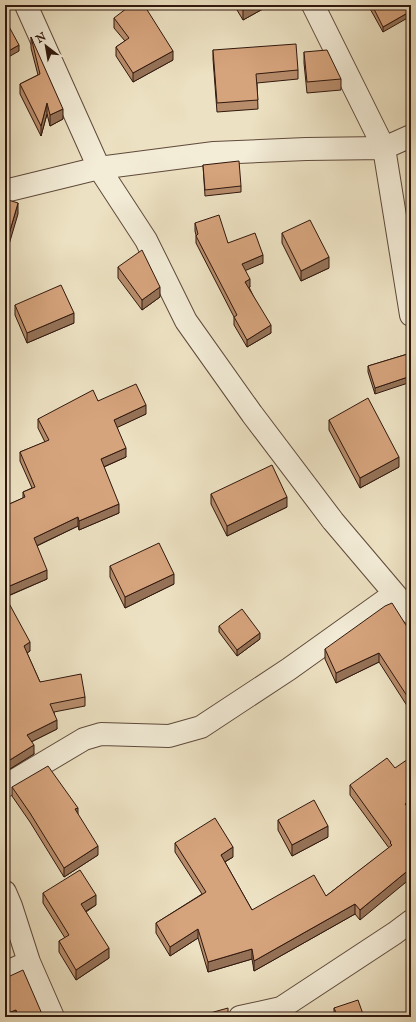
<svg xmlns="http://www.w3.org/2000/svg" width="416" height="1022" font-family="'IM FELL English',serif">
	<rect width="100%" height="100%" fill="#ece1c2"/>
	<filter id="stains"><feTurbulence type="fractalNoise" baseFrequency=".005" numOctaves="4"/><feColorMatrix values="0 0 0 0 .2 0 0 0 0 .09 0 0 0 0 .02 0 0 0 .5 -.17"/></filter>
	<radialGradient id="worn" r=".72"><stop offset=".6" stop-color="#630" stop-opacity="0"/><stop offset="1" stop-color="#630" stop-opacity=".3"/></radialGradient>
	<g fill="none" stroke-linecap="round" stroke-linejoin="round">
		<defs>
			<path id="street" d="M26 5 99 168 146 240 186 321 252 414 333 521 411 613
				M313 5 384 148 411 315
				M5 191 99 168 214 153 306 149 384 148 411 136
				M5 786 84 739 101 734 169 736 201 727 289 669 394 594
				M5 892 11 906 29 962 53 1017
				M5 973 29 962
				M240 1017 281 1008 395 933 411 921"/>
		</defs>
		<use href="#street" stroke="#5f4a3b" stroke-width="24"/>
		<use href="#street" stroke="#f3ecd7" stroke-width="22"/>
	</g>
	<path fill="#b78c6b" stroke="#30180e" d="M234 5H270L243 20Z
		M368 5H411L383 32Z
		M114 18 173 60 133 82 116 56V47L125 41 114 28Z
		M31 37 63 119 50 126 47 114 41 136 20 94V84L38 75 31 48Z
		M213 50 298 70V79L257 83 258 109 217 112 213 59Z
		M304 52 341 79V90L307 93 304 63Z
		M203 165 241 186V192L205 196Z
		M195 223 228 243 263 263 245 270 250 287H249L271 333 247 347 234 325V317L196 243V235L195 231Z
		M282 233 329 268 301 281 282 243Z
		M118 267 160 297 142 310 118 278Z
		M15 305 74 323 27 343 15 315Z
		M411 353 375 394 368 372V366Z
		M98 401 146 414 117 427 126 457 104 467 119 513 79 530 78 526 37 546 47 579 6 597 30 651 27 653 40 682 85 697V706L54 712 57 729 31 742 34 754 5 772V506L23 498V492L32 488 20 461V452L45 442 38 428V419Z
		M329 420 399 467 360 488 329 430Z
		M211 494 287 507 227 536 211 504Z
		M110 566 174 584 125 608 110 577Z
		M219 626 260 639 237 656 219 632Z
		M411 633V712L379 662 336 683 325 659V649Z
		M350 785 410 810 360 920 355 914 254 971 252 959 208 972 198 938 170 956 156 933V923L202 894 175 852V843L233 857 225 862 252 910 326 896 389 848 350 795Z
		M12 787 98 855 64 877 30 822 12 796Z
		M278 820 328 837 292 856 278 830Z
		M43 893 96 905 86 912 109 958 76 980 59 952V941L65 938 43 903Z
		M411 934V946L410 945V935Z
		M5 977 42 1014 44 1017H5Z
		M334 1008 364 1017H334Z"/>
	<path fill="#957257" stroke="#30180e" d="M252 5H270L243 20V10Z
		M411 11V16L383 32V27Z
		M19 45V51L5 59V53Z
		M173 51V60L133 82V73Z
		M47 103V114L41 136V126Z
		M63 109V119L50 126V115Z
		M18 203V214L5 258V248Z
		M263 255V263L242 272V264Z
		M329 257V268L301 281V271Z
		M250 279V287L245 289V282Z
		M160 287V297L142 310V300Z
		M74 313V323L27 343V333Z
		M271 325V333L247 347V340Z
		M411 376V382L375 394V388Z
		M146 405V414L114 429V420Z
		M126 448V457L101 468V459Z
		M399 457V467L360 488V478Z
		M287 497V507L227 536V526Z
		M119 504V513L79 530V521Z
		M78 517V526L34 547V538Z
		M47 570V579L5 597V588Z
		M174 574V584L125 608V597Z
		M260 633V639L237 656V650Z
		M30 642V651L24 655V646Z
		M379 653V662L336 683V673Z
		M57 720V729L27 744V735Z
		M34 745V754L5 772V763Z
		M411 800V810L405 814V804Z
		M78 808V817L75 809Z
		M328 826V837L292 856V845Z
		M98 846V855L64 877V868Z
		M233 847V857L221 864V855Z
		M411 868V878L360 920V910Z
		M96 895V905L81 914V904Z
		M355 904V914L254 971V961Z
		M198 929V938L170 956V947Z
		M109 948V958L76 980V970Z
		M252 949V959L208 972V962Z
		M16 1010V1017H5V1014Z"/>
	<path fill="#d5a37c" stroke="#30180e" d="M131 5H144L173 51 133 73 116 47 129 38 114 18Z
		M240 5H252L243 10Z
		M372 5H411V11L383 27Z
		M6 21 19 45 5 53V22Z
		M31 37 63 109 50 115 47 103 41 126 20 84 40 74Z
		M296 44 298 70 256 74 258 100 217 103 213 50Z
		M327 50 341 79 307 82 304 52Z
		M239 161 241 186 205 190 203 165Z
		M5 199 18 203 5 248Z
		M219 215 228 243 255 233 263 255 242 264 250 279 245 282 271 325 247 340 234 317 237 315 196 236 198 234 195 223Z
		M310 220 329 257 301 271 282 233Z
		M142 250 160 287 142 300 118 267Z
		M61 285 74 313 27 333 15 305Z
		M411 353V376L375 388 368 366Z
		M136 384 146 405 114 420 126 448 101 459 119 504 79 521 78 517 34 538 47 570 5 588V506L25 497 23 492 35 487 20 452 49 440 38 419 93 390 98 401Z
		M368 398 399 457 360 478 329 420Z
		M272 465 287 497 227 526 211 494Z
		M159 543 174 574 125 597 110 566Z
		M5 596 30 642 24 646 40 682 81 674 85 697 50 704 57 720 27 735 34 745 5 763Z
		M392 603 411 633V702L379 653 336 673 325 649 385 606Z
		M242 609 260 633 237 650 219 626Z
		M411 757V800L405 804 411 811V868L360 910 355 904 254 961 252 949 208 962 198 929 170 947 156 923 206 892 175 843 215 818 233 847 221 855 252 910 314 875 326 896 392 845 390 843 391 842 350 785 387 758 395 768Z
		M48 766 78 808 75 809 98 846 64 868 30 813 12 787Z
		M314 800 328 826 292 845 278 820Z
		M80 870 96 895 81 904 109 948 76 970 59 941 69 935 43 893Z
		M23 970 42 1014 44 1017H19L16 1010 5 1014V977L10 976Z
		M358 1000 364 1017H338L334 1008Z
		M228 1008V1013L230 1017H212L210 1013Z
		M283 1013 284 1016 281 1017H265Z"/>
	<rect width="416" height="1022" fill="none" stroke="#ece1c2" stroke-width="20"/>
	<rect x="6" y="6" width="404" height="1010" fill="none" stroke="#30180e" stroke-width="2"/>
	<rect x="10" y="10" width="396" height="1002" fill="none" stroke="#30180e"/>
	<g transform="translate(46 46) rotate(329)" stroke="#f3ecd7" stroke-width="3" paint-order="stroke">
	<path d="M0-3L7 15L0 10L-7 15Z" fill="#30180e"/>
	<text y="-6" font-size="11" font-weight="bold" text-anchor="middle" fill="#30180e">N</text>
	</g>
	<rect width="100%" height="100%" filter="url(#stains)"/>
	<rect width="100%" height="100%" fill="url(#worn)"/>
</svg>
